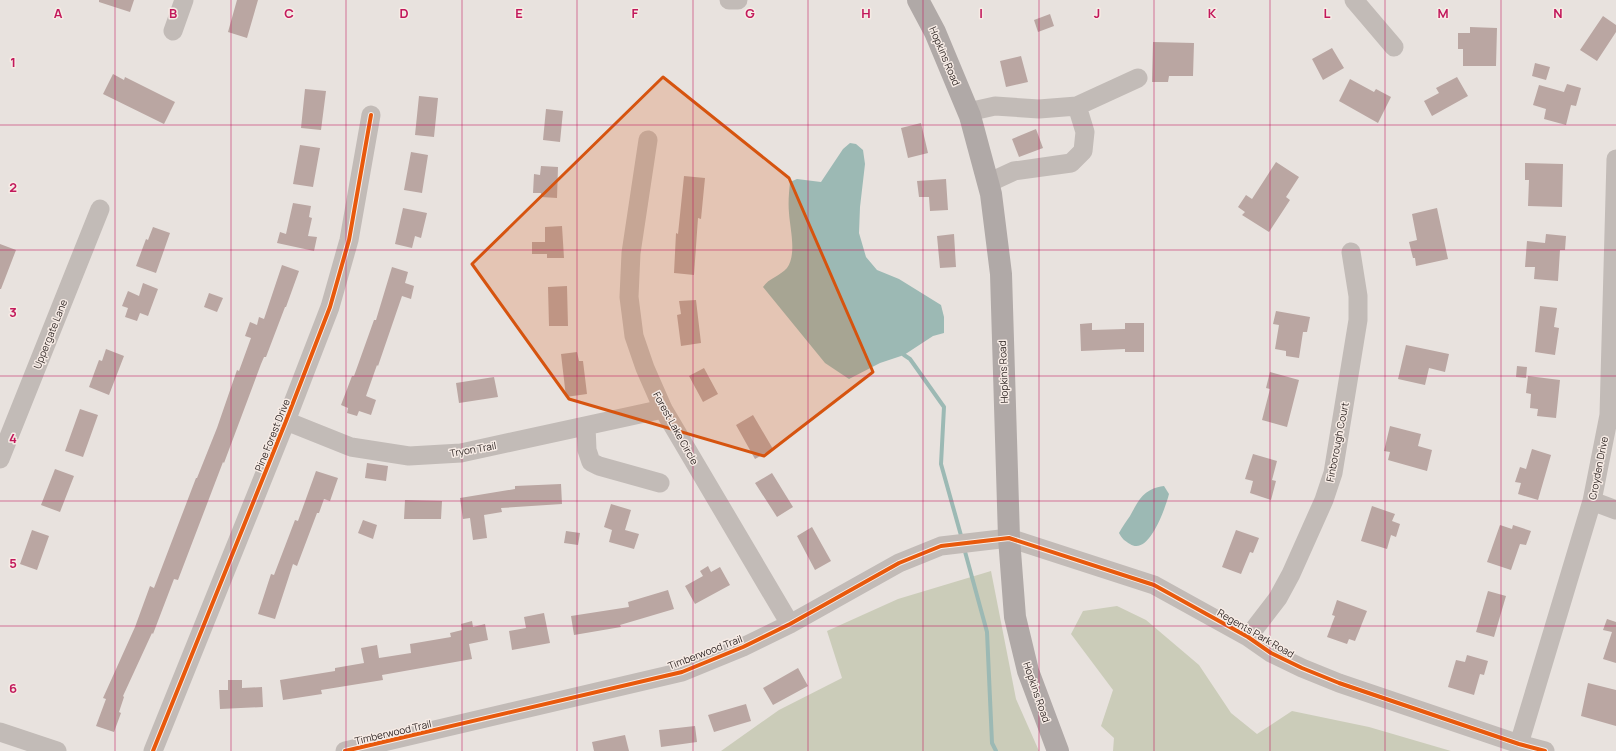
<svg xmlns="http://www.w3.org/2000/svg" width="1616" height="751" font-family="Manrope,sans-serif">
	<rect width="100%" height="100%" fill="#e8e2de"/>
	<path fill="#cbccb9" d="M991 571 1016 699 1039 751H721L779 710 842 678 827 631 898 599Z
		M1117 606 1146 620 1199 665 1231 713 1257 734 1292 711 1369 727 1451 751H1113L1114 738 1101 726 1113 690 1071 634 1083 611Z"/>
	<path fill="#9cb9b4" d="M850 143 856 144 863 150 865 164 860 207 859 233 866 257 877 270 899 279 941 305 944 317V333L933 336 904 355 880 363 849 379 825 363 763 287C769 278 780 276 787 268 797 254 790 229 789 213 788 203 789 192 790 182L797 179 821 182 843 149Z
		M1164 486 1169 494C1166 506 1149 557 1130 544 1125 541 1122 539 1119 533 1122 527 1126 522 1130 516 1139 500 1143 489 1164 486Z"/>
	<g fill="none" stroke-linecap="round" stroke-linejoin="round">
		<path stroke="#9cb9b4" stroke-width="4" d="M904 355 910 359 944 407 941 464 962 539
			M964 548 987 632 992 743 996 751"/>
	</g>
	<path fill="#baa6a2" d="M99 0H134L130 12 99 2Z
		M237 0H258L247 38 228 32Z
		M1050 14 1054 26 1038 32 1034 20Z
		M1603 16 1616 25V32L1597 61 1580 50Z
		M1470 27 1497 28 1496 66H1463V49H1458V33H1470Z
		M1153 42 1194 43 1193 76H1169L1168 82H1152Z
		M1332 48 1344 68 1323 80 1312 59Z
		M1021 56 1028 82 1006 87 1000 61Z
		M1535 63 1550 67 1546 80 1532 76Z
		M113 74 124 80 125 77 175 102 164 124 103 94Z
		M1457 77 1468 96 1432 116 1424 101 1439 93 1436 88Z
		M1350 79 1374 92 1376 89 1391 97 1378 123 1339 101Z
		M1567 84 1581 88 1576 106 1571 105 1566 125 1544 119 1546 109 1533 105 1539 85 1564 92Z
		M305 89 326 91 321 130 301 128Z
		M419 96 438 98 434 137 415 135Z
		M546 109 563 111 560 142 543 140Z
		M921 123 928 153 908 158 901 128Z
		M1036 129 1043 148 1019 157 1012 139Z
		M300 145 320 148 313 187 293 184Z
		M411 152 428 155 422 193 404 190Z
		M1276 162 1299 177 1286 197 1290 200 1269 232 1242 215 1245 212 1238 207 1246 195 1252 199Z
		M1525 163 1563 164 1562 207 1528 206 1529 180H1525Z
		M541 166 558 167 557 198 541 197V193H533L534 174 540 175Z
		M684 176 705 178 701 219 698 218 694 275 674 273 676 233 678 234Z
		M946 179 948 210 930 211 929 197H919L917 181Z
		M293 203 311 206 309 217 312 218 308 236 317 237 314 251 277 243 280 232 286 234Z
		M403 208 427 213 421 238 415 236 412 248 395 244Z
		M1437 208 1448 259 1416 266 1415 258H1413L1409 242 1417 240 1412 214Z
		M562 226 564 258H547V254H532V242H545V227Z
		M153 227 170 233 156 273 136 266 146 239 148 240Z
		M954 234 956 267 940 268 937 236Z
		M1546 234 1566 236 1565 250H1560L1558 281 1534 279 1535 267H1525L1527 241 1545 243Z
		M0 244 16 250 1 289H0Z
		M282 265 299 271 286 307H285L266 357H264L261 364 224 463 223 462 178 580 174 579 153 634 152 633 123 696 124 697 119 712 121 713 114 732 96 726 106 699 103 698 135 627 150 586 154 588 196 478H197L217 428 237 370 239 371 251 338 245 336 250 322 257 325 259 317 264 319Z
		M392 267 408 272 405 283 414 286 411 299 402 296 378 366 377 365 366 396 376 400 371 415 359 411 357 416 347 413 348 408 341 405 352 376H354L374 320H376Z
		M143 283 158 289 148 316 140 313 137 321 125 317 128 308 122 306 128 291 139 296Z
		M567 286 568 326H549L548 287Z
		M209 293 223 298 217 312 204 307Z
		M696 300 701 343 681 346 677 315 681 314 679 301Z
		M1540 306 1557 308 1554 327 1559 328 1555 355 1535 352Z
		M1276 311 1310 317 1307 332H1303L1299 358 1286 356V351L1275 349 1279 325 1273 324Z
		M1092 323V330L1125 329V323H1144V352H1125V349L1081 351 1080 324Z
		M1406 345 1449 354 1445 372 1429 368 1425 385 1398 379Z
		M106 349 124 356 109 395 89 387 99 360 102 361Z
		M577 352 579 361H583L587 394 566 397 561 354Z
		M1517 366 1527 367 1526 378 1516 377Z
		M704 368 718 394 703 402 689 376Z
		M1270 372 1299 380 1287 427 1262 420 1270 389 1266 388Z
		M1528 376 1560 380 1556 418 1537 416 1538 409 1530 408 1531 394 1526 393Z
		M494 377 498 397 459 403 456 383Z
		M80 409 98 415 83 457 65 451Z
		M753 415 773 449 755 459 736 425Z
		M1390 426 1421 434 1418 446 1432 450 1427 471 1388 460 1390 452 1384 451Z
		M1532 449 1551 455 1538 500 1518 494 1521 483 1515 482 1520 467 1526 469Z
		M1253 454 1277 461 1272 480 1276 481 1271 500 1250 493 1253 481 1245 479Z
		M367 463 388 466 386 481 365 478Z
		M55 469 74 476 60 512 41 505Z
		M316 471 338 478 330 501 324 499 319 513H317L297 566 293 564 275 619 258 614 271 574 274 575 295 520 298 521Z
		M772 473 793 507 777 517 755 483Z
		M561 484 562 504 501 508 502 512 484 515 487 538 473 540 470 518 463 519 460 498 515 489V486Z
		M405 500 442 501 441 519H404Z
		M611 504 631 510 625 530 639 534 634 549 609 542 612 530 604 527Z
		M1372 506 1395 514 1392 521 1400 524 1396 537 1391 535 1387 549 1361 541Z
		M363 520 377 525 373 539 358 533Z
		M1500 525 1512 529 1513 525 1531 531 1526 545 1520 544 1511 570 1487 562Z
		M812 527 831 561 815 570 797 536Z
		M32 530 49 536 37 570 20 564Z
		M1236 530 1259 538 1253 553 1250 552 1241 574 1222 567Z
		M566 531 580 533 578 545 564 543Z
		M708 566 711 572 720 567 730 585 695 604 685 586 703 576 700 571Z
		M668 590 674 609 620 625 621 627 574 635 571 616 629 607 628 602Z
		M1488 591 1506 596 1494 637 1476 632Z
		M1337 600 1367 611 1355 641 1349 639 1347 644 1327 637 1335 616 1332 615Z
		M544 613 550 643 512 650 509 631 526 628 524 617Z
		M1607 619 1616 622V663L1603 659 1612 632 1603 630Z
		M472 621 473 627 485 624 488 640 469 644 472 659 382 675 383 680 321 690 322 694 283 700 280 680 335 671V668L364 663 361 648 377 645 379 658 411 653 410 644 451 637 450 633 462 630 461 624Z
		M1467 655 1488 661 1484 675 1480 674 1474 695 1448 687 1456 660 1465 662Z
		M798 668 808 686 773 705 763 688Z
		M228 680H242V688L262 687 263 707 220 709 219 690H228Z
		M1588 683 1616 690V726L1581 716Z
		M746 704 751 721 714 732 708 715Z
		M695 726 697 742 661 747 659 730Z
		M625 735 629 751H594L592 742Z"/>
	<g fill="none" stroke-linecap="round" stroke-linejoin="round">
		<path stroke="#c2bbb7" stroke-width="19" d="M729 0H738
			M1354 0 1394 47
			M173 31 184 0
			M968 112 995 106 1039 109 1077 106 1138 78
			M648 140 631 253 629 297 634 336 645 368 663 409 790 624
			M988 183 1014 171 1071 163 1083 151 1085 132 1077 106
			M286 421 351 447 409 456 461 453 663 409
			M586 426 587 450 591 462 599 466 660 483
			M0 459 100 209
			M1592 501 1616 510
			M1248 637 1278 598 1291 574 1324 500 1333 473 1358 320V296L1351 252
			M0 732 57 751
			M1519 744 1592 501 1609 415 1616 159
			M153 751 286 421 330 307 349 240 371 115
			M345 751 682 672 743 647 790 624 899 563 941 546 1009 538 1154 585 1248 637 1271 653 1302 668 1339 683 1519 744 1545 751"/>
		<path stroke="#b0a9a7" stroke-width="22" d="M918 0 935 32 970 116 991 194 1001 274 1009 538 1015 617 1028 671 1058 751"/>
		<defs>
			<path id="cycleway" d="M153 751 286 421 330 307 349 240 371 115
				M345 751 682 672 743 647 790 624 899 563 941 546 1009 538 1154 585 1248 637 1271 653 1302 668 1339 683 1519 744 1545 751"/>
		</defs>
		<use href="#cycleway" stroke="#f6ebe5" stroke-width="6"/>
		<use href="#cycleway" stroke="#e8590c" stroke-width="4"/>
	</g>
	<path fill="#d6540f" fill-opacity="0.2" stroke="#d6540f" stroke-width="3" stroke-linejoin="round" d="M663 77 789 178 873 372 764 456 569 399 472 264Z"/>
	<path fill="none" stroke="#c2185b" stroke-width="1" stroke-opacity="0.55" d="M115 0V751M231 0V751M346 0V751M462 0V751M577 0V751M693 0V751M808 0V751M923 0V751M1039 0V751M1154 0V751M1270 0V751M1385 0V751M1501 0V751M0 125H1616M0 250H1616M0 376H1616M0 501H1616M0 626H1616"/>
	<g text-anchor="middle" stroke-width="3" stroke-linejoin="round" paint-order="stroke">
		<g font-size="10" fill="#312826" stroke="#f6ebe5">
			<text transform="translate(945 56) rotate(67)" y="4">Hopkins Road</text>
			<text transform="translate(50 334) rotate(-68)" y="4">Uppergate Lane</text>
			<text transform="translate(1003 372) rotate(-92)" y="4">Hopkins Road</text>
			<text transform="translate(676 428) rotate(61)" y="4">Forest Lake Circle</text>
			<text transform="translate(272 435) rotate(-68)" y="4">Pine Forest Drive</text>
			<text transform="translate(1337 442) rotate(-79)" y="4">Finborough Court</text>
			<text transform="translate(473 449) rotate(-10)" y="4">Tryon Trail</text>
			<text transform="translate(1598 468) rotate(-79)" y="4">Croyden Drive</text>
			<text transform="translate(1256 633) rotate(30)" y="4">Regents Park Road</text>
			<text transform="translate(705 652) rotate(-21)" y="4">Timberwood Trail</text>
			<text transform="translate(1037 692) rotate(71)" y="4">Hopkins Road</text>
			<text transform="translate(393 732) rotate(-13)" y="4">Timberwood Trail</text>
		</g>
	</g>
	<g font-size="13" text-anchor="middle" font-weight="bold" fill="#c2185b" stroke="#f6ebe5" stroke-width="3" stroke-linejoin="round" paint-order="stroke">
		<text x="58" y="18">A</text>
		<text x="173" y="18">B</text>
		<text x="289" y="18">C</text>
		<text x="404" y="18">D</text>
		<text x="519" y="18">E</text>
		<text x="635" y="18">F</text>
		<text x="750" y="18">G</text>
		<text x="866" y="18">H</text>
		<text x="981" y="18">I</text>
		<text x="1097" y="18">J</text>
		<text x="1212" y="18">K</text>
		<text x="1327" y="18">L</text>
		<text x="1443" y="18">M</text>
		<text x="1558" y="18">N</text>
		<text x="13" y="67">1</text>
		<text x="13" y="192">2</text>
		<text x="13" y="317">3</text>
		<text x="13" y="443">4</text>
		<text x="13" y="568">5</text>
		<text x="13" y="693">6</text>
	</g>
</svg>
